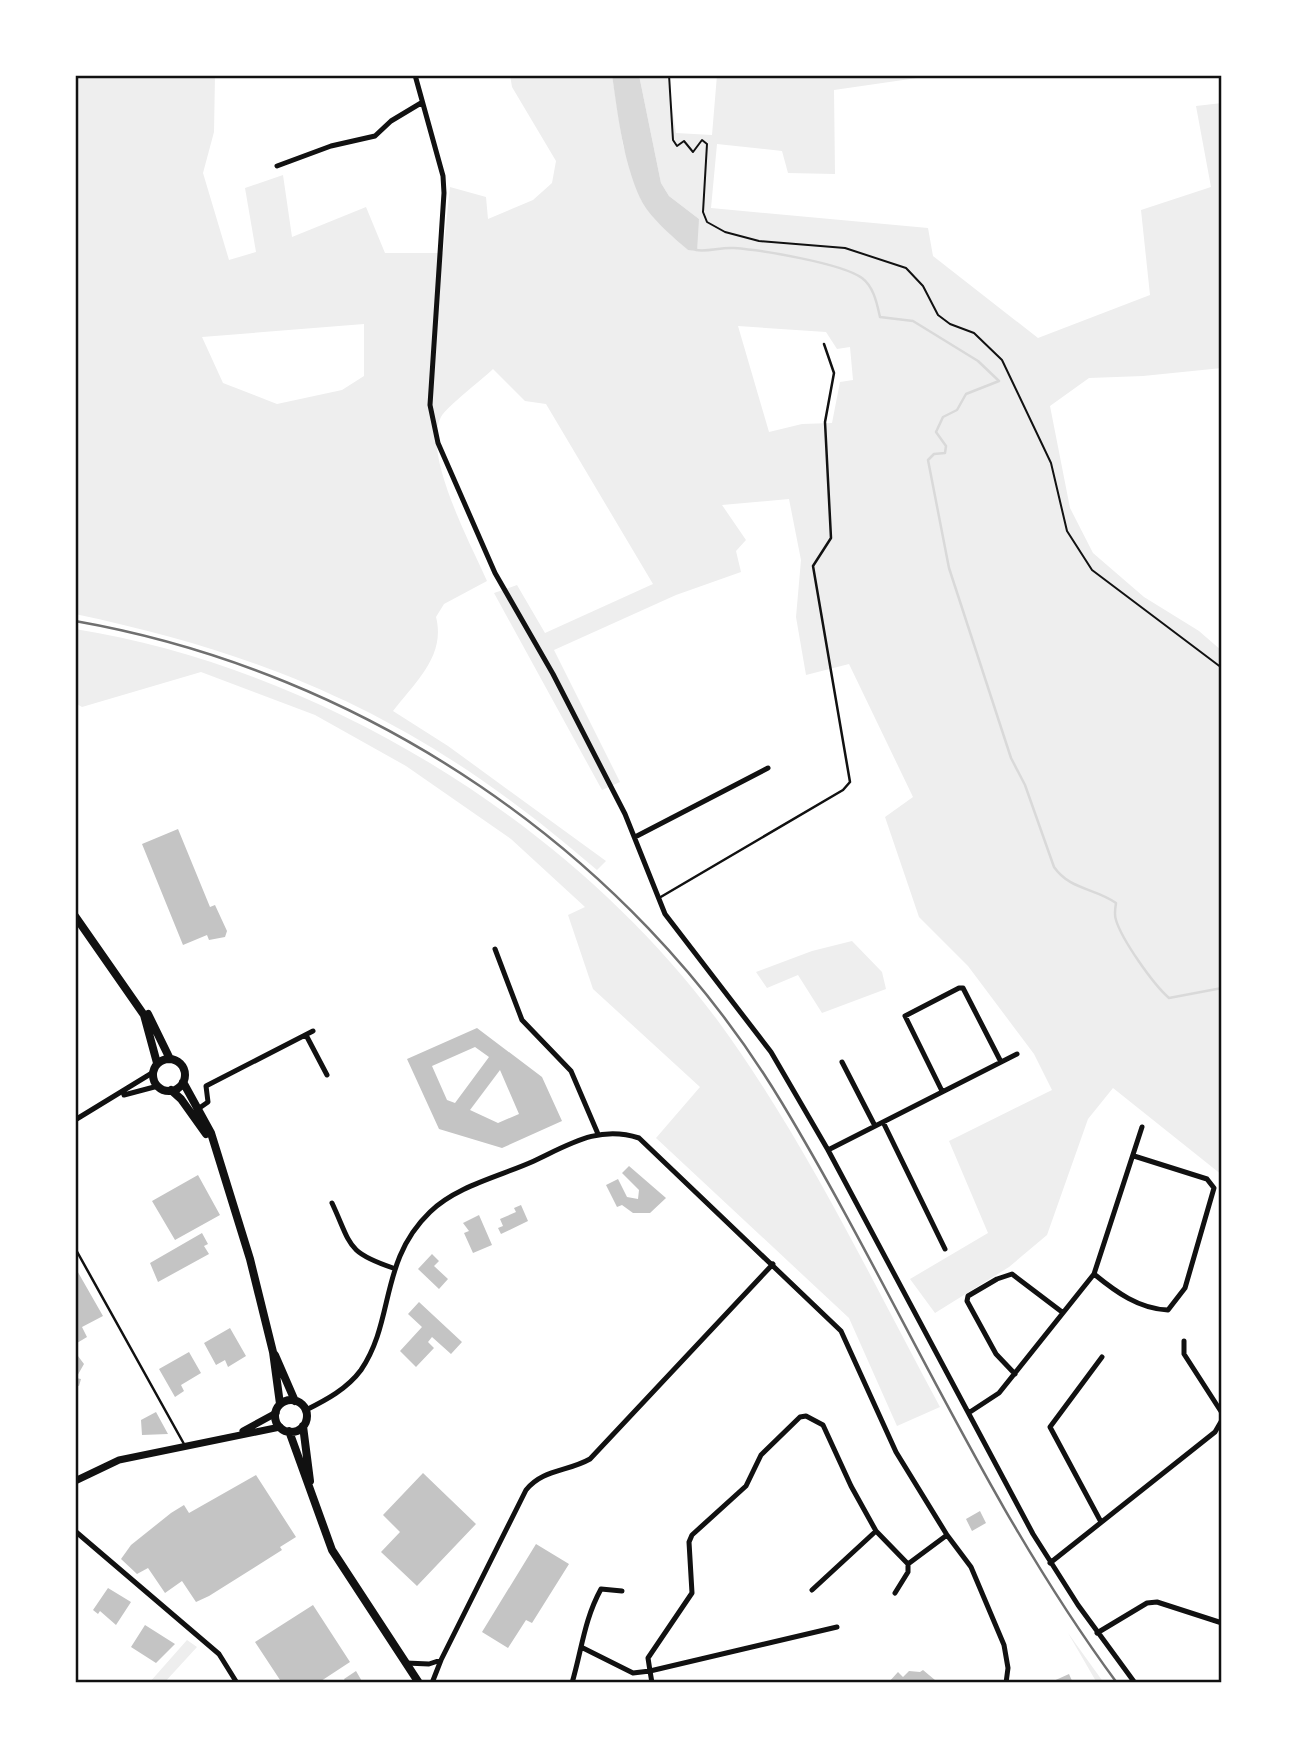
<svg xmlns="http://www.w3.org/2000/svg" width="1297" height="1758" font-family="Figtree,sans-serif">
	<rect width="100%" height="100%" fill="#fff"/>
	<path fill="#eee" fill-rule="evenodd" d="M75 75H215L214 132 203 173 229 260 256 252 245 188 283 175 292 237 366 207 385 253H443L450 187 486 197 488 219 533 200 552 183 556 161 512 87 510 75H612L623 145 641 200 688 250 699 219 669 196 661 183 639 75H667L676 133 712 135 717 75H917V78L834 90 835 174 788 173 782 151 717 144 711 208 928 228 933 256 1038 338 1150 295 1141 210 1211 187 1196 106 1222 103V368L1143 376 1089 378 1050 406 1070 508 1093 553 1144 597 1199 631 1222 651V1175L1113 1088 1088 1119 1047 1235 1009 1267 935 1313 910 1279 988 1233 949 1141 1052 1090 1034 1054 968 966 919 917 885 817 913 797 849 664 806 675 796 617 801 560 789 499 722 505 746 540 736 551 741 572 676 595 554 650 620 782 602 790 494 593 517 585 545 633 653 584 546 404 525 401 493 369C482 380 447 406 441 417 421 453 472 546 487 581L444 604 436 617C446 656 415 682 393 711L448 746 606 861 597 870C432 727 289 659 75 614ZM364 324V376L342 390 277 404 223 383 202 337ZM738 326 826 332 837 349 850 347 853 380 840 382 832 423 802 424 769 432Z
		M75 629C320 668 571 822 718 1021 805 1140 870 1277 940 1407L897 1426 849 1318 656 1138 700 1087 593 989 568 915 585 907 511 839 406 766 315 715 201 672 82 707 75 703Z
		M852 941 882 972 886 989 822 1013 798 975 767 988 756 972 812 951Z
		M1068 1633 1104 1683H1097Z
		M187 1640 197 1647 164 1683H149Z"/>
	<path fill="#d9d9d9" d="M612 75H639L661 183 669 196 699 219 697 251 688 250C672 236 649 217 640 198 623 160 618 116 612 75Z"/>
	<g fill="none" stroke-linecap="round" stroke-linejoin="round">
		<path stroke="#d9d9d9" stroke-width="2.5" d="M696 250C709 252 720 247 734 248 761 250 841 263 862 278 874 287 877 304 880 317L913 321 978 361 999 381 966 394 957 410 943 417 936 432 946 446 945 453 934 454 928 460 949 568 1011 758 1025 785 1054 867C1070 890 1095 888 1116 903 1115 909 1114 915 1116 920 1122 940 1153 984 1169 998L1222 988"/>
	</g>
	<path fill="#c4c4c4" fill-rule="evenodd" d="M178 829 210 907 215 905 227 931 225 937 209 940 207 935 183 945 142 844Z
		M477 1028 542 1077 562 1121 502 1148 439 1129 407 1059ZM475 1047 489 1057 455 1103 447 1100 432 1066ZM500 1070 519 1114 498 1123 470 1110Z
		M629 1166 666 1198 650 1213H633L622 1205 617 1207 606 1185 618 1179 627 1197 638 1199 639 1190 622 1173Z
		M198 1175 220 1215 175 1240 152 1201Z
		M521 1205 528 1221 501 1234 498 1228 503 1226 500 1219 516 1212 514 1208Z
		M479 1215 492 1245 473 1253 464 1233 469 1231 463 1223Z
		M202 1233 208 1244 204 1246 209 1254 158 1282 150 1263Z
		M432 1254 439 1261 434 1266 448 1279 439 1289 418 1269Z
		M75 1267 103 1316 82 1327 87 1337 77 1343Z
		M419 1302 462 1342 451 1354 432 1337 428 1342 434 1348 416 1367 400 1351 422 1327 408 1314Z
		M230 1328 246 1356 228 1367 225 1360 216 1365 204 1343Z
		M75 1352 84 1364 76 1378 81 1379 79 1386 75 1385Z
		M189 1352 201 1373 181 1385 184 1391 175 1397 159 1369Z
		M156 1412 168 1434 142 1435 141 1420Z
		M423 1473 476 1524 417 1586 381 1552 400 1532 383 1515Z
		M256 1475 296 1537 280 1547 282 1550 209 1596 196 1602 182 1581 165 1593 148 1568 137 1574 121 1559 131 1545 171 1513 184 1505 189 1513Z
		M980 1511 986 1523 972 1531 966 1519Z
		M536 1544 569 1564 532 1623 526 1620 508 1648 482 1632Z
		M108 1588 131 1602 116 1625 100 1611 98 1614 93 1610Z
		M313 1605 350 1662 318 1683H282L255 1642Z
		M145 1625 175 1644 156 1663 131 1647Z
		M923 1670 935 1680 933 1683H888L898 1672 903 1677 909 1671 920 1672Z
		M356 1671 363 1683H346L344 1679Z
		M1069 1674 1073 1683H1049Z"/>
	<g fill="none" stroke-linecap="round" stroke-linejoin="round">
		<path stroke="#111" stroke-width="2" d="M669 75 673 140 677 146 684 141 693 152 702 140 707 144 703 212 707 222 725 232 759 241 845 248 906 268 923 286 938 315 950 324 974 333 1002 360 1051 463 1067 531 1092 570 1222 668"/>
		<path stroke="#111" stroke-width="2.5" d="M659 898 843 790 850 782 813 566 831 538 825 422 834 373 824 344
			M75 1248 184 1444"/>
		<path stroke="#111" stroke-width="5" d="M415 75 443 176 444 193 430 405 438 443 495 573 553 674 625 814 665 914 771 1052 828 1150 1033 1534 1078 1605 1135 1683
			M277 166 331 146 375 136 391 121 421 103
			M635 837 768 768
			M495 949 522 1020 571 1071 598 1134
			M306 1035 327 1075
			M842 1062 875 1126
			M942 1091 905 1016 959 988H963L1001 1062
			M124 1095 158 1086
			M198 1109 208 1102 206 1086 313 1031
			M75 1120 152 1073
			M883 1122 945 1249
			M828 1150 1017 1054
			M332 1203C352 1246 346 1252 393 1268
			M1094 1274C1116 1292 1139 1309 1168 1310L1185 1288 1214 1188 1207 1179 1134 1156
			M1184 1341V1354L1222 1413
			M1015 1374 996 1354 967 1301 968 1296 997 1279 1012 1274 1062 1312
			M306 1410C326 1400 347 1389 361 1370 395 1320 379 1261 430 1212 456 1186 501 1176 534 1161 570 1144 599 1125 639 1138L841 1331 896 1452 947 1535 971 1567 1004 1645 1008 1668 1006 1683
			M970 1412 999 1393 1094 1274 1142 1127
			M1101 1522 1050 1427 1102 1357
			M75 1531 219 1654 237 1683
			M1050 1563 1215 1432 1222 1420
			M908 1564 947 1535
			M812 1590 876 1531
			M1097 1633 1147 1603 1157 1602 1222 1623
			M583 1648 633 1673 650 1671 648 1658 692 1593 689 1542 692 1535 746 1486 761 1455 800 1417 806 1416 823 1425 851 1486 876 1531 908 1564V1572L895 1593
			M406 1663 429 1664 441 1660
			M432 1683 441 1660 526 1490C543 1469 567 1472 590 1459L773 1264
			M572 1683C582 1649 584 1620 601 1589L622 1591
			M652 1683 650 1671 837 1627"/>
		<path stroke="#111" stroke-width="7" d="M243 1431 276 1413
			M75 1481 119 1460 280 1427"/>
		<path stroke="#111" stroke-width="8" d="M75 916 144 1015 157 1063
			M148 1014 170 1059
			M153 1075a16 16 0 1 1 32 0a16 16 0 1 1-32 0Z
			M183 1082 211 1133 250 1259 273 1352 280 1404
			M171 1090 181 1099 206 1134
			M275 1355 295 1401
			M275 1416a16 16 0 1 1 32 0a16 16 0 1 1-32 0Z
			M303 1426 310 1481
			M289 1431 332 1550 419 1683"/>
		<path stroke="#707070" stroke-width="2.5" d="M75 621C365 672 630 850 782 1103 897 1294 984 1503 1117 1683"/>
	</g>
	<rect width="1297" height="1758" fill="none" stroke="#ffffff" stroke-width="154"/>
	<rect x="77" y="77" width="1143" height="1604" fill="none" stroke="#111" stroke-width="2.5"/>
</svg>
